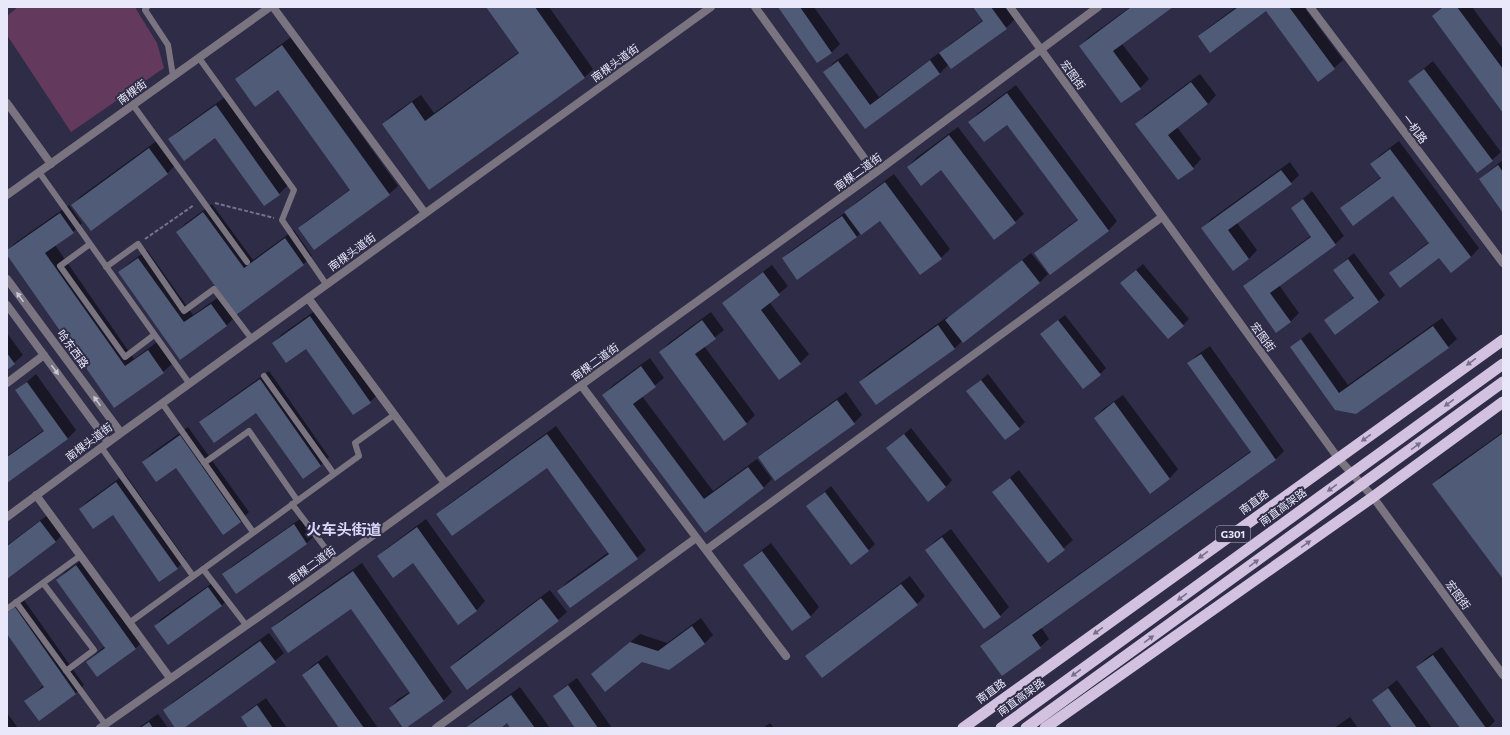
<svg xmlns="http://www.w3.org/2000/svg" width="1510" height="735" font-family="Commissioner,'Noto Sans SC',sans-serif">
	<rect width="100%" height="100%" fill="#2f2c47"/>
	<path fill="#633a5d" d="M18 7H137L136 9 157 43 164 68 71 132 7 35V16Z"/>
	<path fill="#0007" d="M487 7H549L593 69 585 77 430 188 383 124 392 115 421 95 434 113 519 52Z
		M780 7H814L840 44 831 53Z
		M974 7H1006L1015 19 1006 28 951 68 949 64 940 73 865 128 825 72 833 63 847 53 879 97 939 53 940 54 949 45 983 20Z
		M1130 7H1171L1122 44 1149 79 1140 88 1080 46 1089 37Z
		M1236 7H1304L1343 60 1334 68 1266 9 1199 36 1208 28Z
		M1442 7H1472L1503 49V111L1433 16Z
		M291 37 398 186 389 194 299 228 308 220 351 189 279 89 236 79 245 71Z
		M1433 61 1501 152 1492 160 1409 81Z
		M1200 74 1216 95 1208 104 1177 127 1201 159 1193 168 1137 124 1145 115Z
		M1016 85 1117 221 1109 230 1051 273 1035 253 1044 245 1078 219 1007 124 970 122 978 113Z
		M225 97 288 185 279 194 264 205 215 137 170 139 178 131Z
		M958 127 1024 214 1015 222 942 169 908 167 916 158Z
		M158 140 176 164 168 173 91 230 73 205 81 196Z
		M1399 141 1479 248 1471 257H1440L1390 273 1399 265 1429 242 1393 194 1342 208 1350 200 1381 177 1372 164 1380 155Z
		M1503 160V211L1480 179 1489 171Z
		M1290 162 1299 175 1291 183 1237 223 1257 250 1249 259 1203 228 1211 219Z
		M894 174 950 249 941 258 920 274 880 219 856 237 783 258 792 250 846 212 854 204Z
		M1312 191 1344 236 1335 244 1279 285 1299 313 1291 321 1277 332 1244 286 1253 278 1312 235 1292 208Z
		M212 204 253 260 294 230 312 256 304 264 237 313 177 232 186 223Z
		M69 205 82 223 73 232 55 245 134 359 157 342 172 364 163 372 114 406 7 253V251L15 243Z
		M147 250 193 315 220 296 235 317 226 326 181 358 119 272 128 264Z
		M1031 253 1048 274 1039 283 962 341 955 348 876 404 860 382 869 373 947 317 948 319Z
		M1354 253 1385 295 1379 301 1335 333 1326 320 1354 297 1334 270Z
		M1143 264 1189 319 1183 325 1128 277Z
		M772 265 788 286 769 302 809 354 800 363 780 378 723 303 732 295Z
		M319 308 379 393 370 402 353 414 306 348 273 343 282 334Z
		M711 312 724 330 704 346 755 415 746 424 660 352 669 343Z
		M1065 315 1106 368 1100 374 1048 328Z
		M1442 318 1457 339 1448 347 1356 413 1291 347 1310 332 1348 385Z
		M7 333 23 355 7 369Z
		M1210 346 1284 451 1276 459 1041 627 1049 639 1040 647 1002 675 982 646 990 638 1251 451 1189 363 1197 355Z
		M650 358 664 378 642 396 713 491 757 459 772 479 763 488 705 531 604 395 612 386Z
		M269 371 329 457 321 465 303 478 256 411 201 422 209 414Z
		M36 374 76 430 67 439 7 482V456L44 430 16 391Z
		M988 374 1025 422 1019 428 968 391Z
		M846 392 862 415 854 423 760 457 768 449Z
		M1123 395 1178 469 1170 478 1150 492 1095 418 1103 409Z
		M556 426 646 550 637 558 559 591 567 582 609 552 547 466 437 514 446 506Z
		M188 427 249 512 240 521 176 467 143 462 152 453Z
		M911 428 952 480 946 487 887 449Z
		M1503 432V578L1434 484 1442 475Z
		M1019 470 1073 540 1048 562 993 492Z
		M125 474 186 560 177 568 113 514 80 509 88 501Z
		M831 486 875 544 869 550 808 506Z
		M49 514 64 533 55 542 7 577V545Z
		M303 517 315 535 307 543 236 593 223 575 232 566Z
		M426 519 485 601 477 610 458 624 413 562 378 556 387 548Z
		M951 529 1009 607 1000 616 984 628 926 550 935 541Z
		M771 543 819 607 811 616 792 630 744 565 753 557Z
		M85 558 144 640 136 648 97 676 87 662 105 646 58 580 66 571Z
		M362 563 452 692 444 700 404 728 390 708 398 699 410 692 351 608 272 628 281 620Z
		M910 576 925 596 917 604 807 656 815 648Z
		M215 581 228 599 222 605 168 644 155 626 161 619Z
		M550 590 567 612 558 620 451 667 460 658Z
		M24 600 84 685 76 693 39 720 26 701 44 685 7 632V612Z
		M701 618 713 635 704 644 592 674 640 634 667 643Z
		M269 633 284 653 275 661 182 728H177L164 711 173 702Z
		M1442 647 1495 721 1488 728H1461L1417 667 1426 658Z
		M327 655 378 728H341L303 675 312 666Z
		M577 678 612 728H577L554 696 563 688Z
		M1397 680 1432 728H1393L1373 700 1382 692Z
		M520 687 550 728H512L507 722 499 728H466L473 721Z
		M266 698 287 728H250L242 717 250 709Z
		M7 713 18 728H7Z
		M158 714 168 728H138Z
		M1350 717 1358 728H1334Z
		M770 723 774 728H763Z"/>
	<path fill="#4f5b77" d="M486 7H535L585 78 429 190 382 124 412 102 425 121 519 53Z
		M778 7H800L832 53 817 63Z
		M973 7H991L1007 29 951 69 939 53 983 21Z
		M1131 7H1173L1113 51 1141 89 1121 103 1079 46Z
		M1238 7H1289L1335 69 1318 82 1266 11 1210 53 1198 36Z
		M1443 7H1457L1503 69V113L1432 16Z
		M282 45 390 195 314 250 298 228 350 190 278 90 255 107 235 79Z
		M930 60 940 74 865 129 823 72 838 61 870 105Z
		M1424 69 1493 161 1477 173 1408 81Z
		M1191 82 1208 104 1168 135 1194 169 1178 180 1135 124Z
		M1007 93 1109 231 1050 275 1034 253 1078 220 1007 125 984 142 968 122Z
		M216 105 280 195 264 206 215 138 184 161 168 139Z
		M949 135 1016 223 994 240 941 170 921 186 907 167Z
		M149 148 168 174 91 231 71 205Z
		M1390 149 1471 257 1451 273 1439 258 1400 288 1389 273 1429 243 1393 196 1353 226 1340 208 1381 178 1370 164Z
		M1498 165 1503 172V213L1479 179Z
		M1281 170 1292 184 1228 230 1249 259 1233 271 1201 228Z
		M885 182 942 259 920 275 880 221 861 235 844 212Z
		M1303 199 1336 245 1270 293 1291 322 1276 333 1243 286 1311 237 1291 208Z
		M203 212 244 268 285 238 304 265 236 315 176 232Z
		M60 213 74 233 45 253 125 366 148 350 164 373 114 408 7 255V250Z
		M842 216 857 237 797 280 782 258Z
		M138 258 184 322 211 304 227 326 180 360 118 272Z
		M1348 259 1379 302 1335 335 1324 320 1354 298 1333 270Z
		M1022 260 1040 283 963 343 945 320Z
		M1136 270 1184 326 1168 339 1120 283Z
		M763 272 780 295 761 310 801 364 779 380 722 303Z
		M310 316 371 403 353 415 306 349 286 363 272 343Z
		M702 320 716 339 695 354 747 424 724 441 659 352Z
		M1058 320 1101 375 1083 389 1040 334Z
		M938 325 955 349 876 405 859 382Z
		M1433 326 1449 348 1356 414 1335 410 1290 347 1301 339 1339 393Z
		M7 353 15 364 7 370Z
		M1201 354 1276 460 1032 635 1041 648 1002 676 980 646 1251 452 1187 363Z
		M641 366 656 387 633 404 704 499 748 467 764 488 705 533 602 395Z
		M260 379 321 466 303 479 256 413 214 443 199 422Z
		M981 380 1020 429 1005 440 966 391Z
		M27 382 68 439 7 483V457L44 431 15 390Z
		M837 400 855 424 775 481 758 457Z
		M1114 402 1170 479 1150 494 1094 418Z
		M1503 433V579L1432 484Z
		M547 434 638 559 570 608 557 591 609 554 547 468 452 536 436 514Z
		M904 434 946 487 928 502 886 448Z
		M180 435 241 522 223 535 176 468 156 482 142 462Z
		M1010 478 1065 550 1048 563 992 492Z
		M116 482 178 569 159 582 113 515 93 529 79 509Z
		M825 492 869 551 851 565 806 506Z
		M40 521 56 542 7 579V546Z
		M294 524 307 544 236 594 222 574Z
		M417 527 477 611 458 625 413 563 393 578 377 556Z
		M942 537 1001 617 984 629 925 550Z
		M762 551 811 617 792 631 743 565Z
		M76 565 136 649 97 677 86 662 105 648 56 580Z
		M353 571 444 701 406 728H403L389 708 410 693 351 609 288 653 271 628Z
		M901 584 918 605 822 678 805 656Z
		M208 587 222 606 168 645 154 626Z
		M541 598 559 621 467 690 450 667Z
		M15 607 76 694 39 721 24 701 44 687 7 634V613Z
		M692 626 705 644 669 670 642 662 605 692 591 674 630 642 658 651Z
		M260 641 276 662 184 728H175L163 710Z
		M1433 655 1486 728H1460L1416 667Z
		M318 663 364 728H339L302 675Z
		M568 685 598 728H575L553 696Z
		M1388 688 1417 728H1392L1372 700Z
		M511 695 535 728H510L507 723 501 728H465Z
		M257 705 273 728H248L241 717Z
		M149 722 153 728H140Z"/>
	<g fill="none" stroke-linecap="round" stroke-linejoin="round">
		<path stroke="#75728a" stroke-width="2" stroke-dasharray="4 2" stroke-linecap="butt" d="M215 203 274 218
			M145 239 194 205"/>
		<path stroke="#7a7380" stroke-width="6" d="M147 7 145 10 168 45 173 76
			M199 58 294 190 282 220 326 284
			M133 105 247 262
			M39 172 189 383
			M90 244 60 266 125 357 154 335
			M106 267 138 244 184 311 214 289 251 338
			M264 376 334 474
			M162 403 253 532
			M101 447 193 576
			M204 463 249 431 297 500
			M292 504 336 562
			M203 569 246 625
			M43 583 94 650 66 671
			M16 602 105 724
			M7 609 80 556
			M129 623 359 456 355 443 394 415"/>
		<path stroke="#7a7380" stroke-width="8" d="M273 7 425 213
			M755 7 875 173
			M1310 7 1503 263
			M7 103 51 164
			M7 279 121 433
			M308 298 445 483
			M7 305 108 442
			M7 383 44 355
			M581 385 786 656
			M36 495 170 678
			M7 517 121 433 711 7
			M706 550 1162 217
			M100 728 307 583 875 173 1098 7
			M436 728 696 538"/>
		<path stroke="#7a7380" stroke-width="8" d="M1010 7 1338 458 1373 497 1503 675
			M7 195 270 7"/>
		<path stroke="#d2c1df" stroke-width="11" d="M963 728 1503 340
			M1001 728 1503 364
			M1026 728 1503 382
			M1045 728 1373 497 1503 402"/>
	</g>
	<defs><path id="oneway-solid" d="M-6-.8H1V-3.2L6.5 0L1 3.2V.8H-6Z"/></defs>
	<g fill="#c8c5d5">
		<use href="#oneway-solid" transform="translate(20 297) rotate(-126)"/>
		<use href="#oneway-solid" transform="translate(55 370) rotate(53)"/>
		<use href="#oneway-solid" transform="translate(97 401) rotate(-126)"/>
	</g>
	<g fill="#786f8b">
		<use href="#oneway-solid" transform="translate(1471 362) rotate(144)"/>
		<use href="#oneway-solid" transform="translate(1449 403) rotate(144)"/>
		<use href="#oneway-solid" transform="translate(1366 438) rotate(144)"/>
		<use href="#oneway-solid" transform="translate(1416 446) rotate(-36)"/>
		<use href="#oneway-solid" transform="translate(1332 488) rotate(144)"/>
		<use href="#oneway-solid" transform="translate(1306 544) rotate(-35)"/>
		<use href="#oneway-solid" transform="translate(1203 555) rotate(144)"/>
		<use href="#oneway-solid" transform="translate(1254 563) rotate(-36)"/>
		<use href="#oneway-solid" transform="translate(1182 597) rotate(144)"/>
		<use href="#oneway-solid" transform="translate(1098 631) rotate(144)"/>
		<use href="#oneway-solid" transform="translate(1149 639) rotate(-36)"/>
		<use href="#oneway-solid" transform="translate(1076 673) rotate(144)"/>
	</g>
	<g text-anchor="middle" stroke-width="4" stroke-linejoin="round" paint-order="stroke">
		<rect fill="#2f2c47" stroke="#b1b0c4" stroke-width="1" x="1216" y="526" width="34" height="16" rx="3"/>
		<g font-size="10" font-weight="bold" fill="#e9e8fa">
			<text x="1233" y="538">G301</text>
		</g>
		<g font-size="11" fill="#e9e8fa" stroke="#2f2c47">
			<text transform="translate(615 63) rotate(-36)" y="4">南棵头道街</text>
			<text transform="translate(1073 75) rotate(54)" y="4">宏图街</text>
			<text transform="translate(132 92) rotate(-36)" y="4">南棵街</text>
			<text transform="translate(1415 129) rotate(53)" y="4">一机路</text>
			<text transform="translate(858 172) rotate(-36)" y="4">南棵二道街</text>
			<text transform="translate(352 252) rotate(-36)" y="4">南棵头道街</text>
			<text transform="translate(1263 337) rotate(54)" y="4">宏图街</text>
			<text transform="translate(73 349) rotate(54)" y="4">哈东西路</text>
			<text transform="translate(595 362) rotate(-36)" y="4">南棵二道街</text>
			<text transform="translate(89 442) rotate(-37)" y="4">南棵头道街</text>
			<text transform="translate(1254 502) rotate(-36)" y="4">南直路</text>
			<text transform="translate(1283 507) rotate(-36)" y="4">南直高架路</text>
			<text transform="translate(312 565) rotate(-36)" y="4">南棵二道街</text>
			<text transform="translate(1458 595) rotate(54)" y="4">宏图街</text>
			<text transform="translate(991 691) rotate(-36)" y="4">南直路</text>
			<text transform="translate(1021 697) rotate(-36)" y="4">南直高架路</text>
		</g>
		<g font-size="15" font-weight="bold" fill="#d9d7fa" stroke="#2f2c47">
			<text x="344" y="535">火车头街道</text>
		</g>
	</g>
	<rect width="1510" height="735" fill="none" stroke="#e9e8fa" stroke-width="16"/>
</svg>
